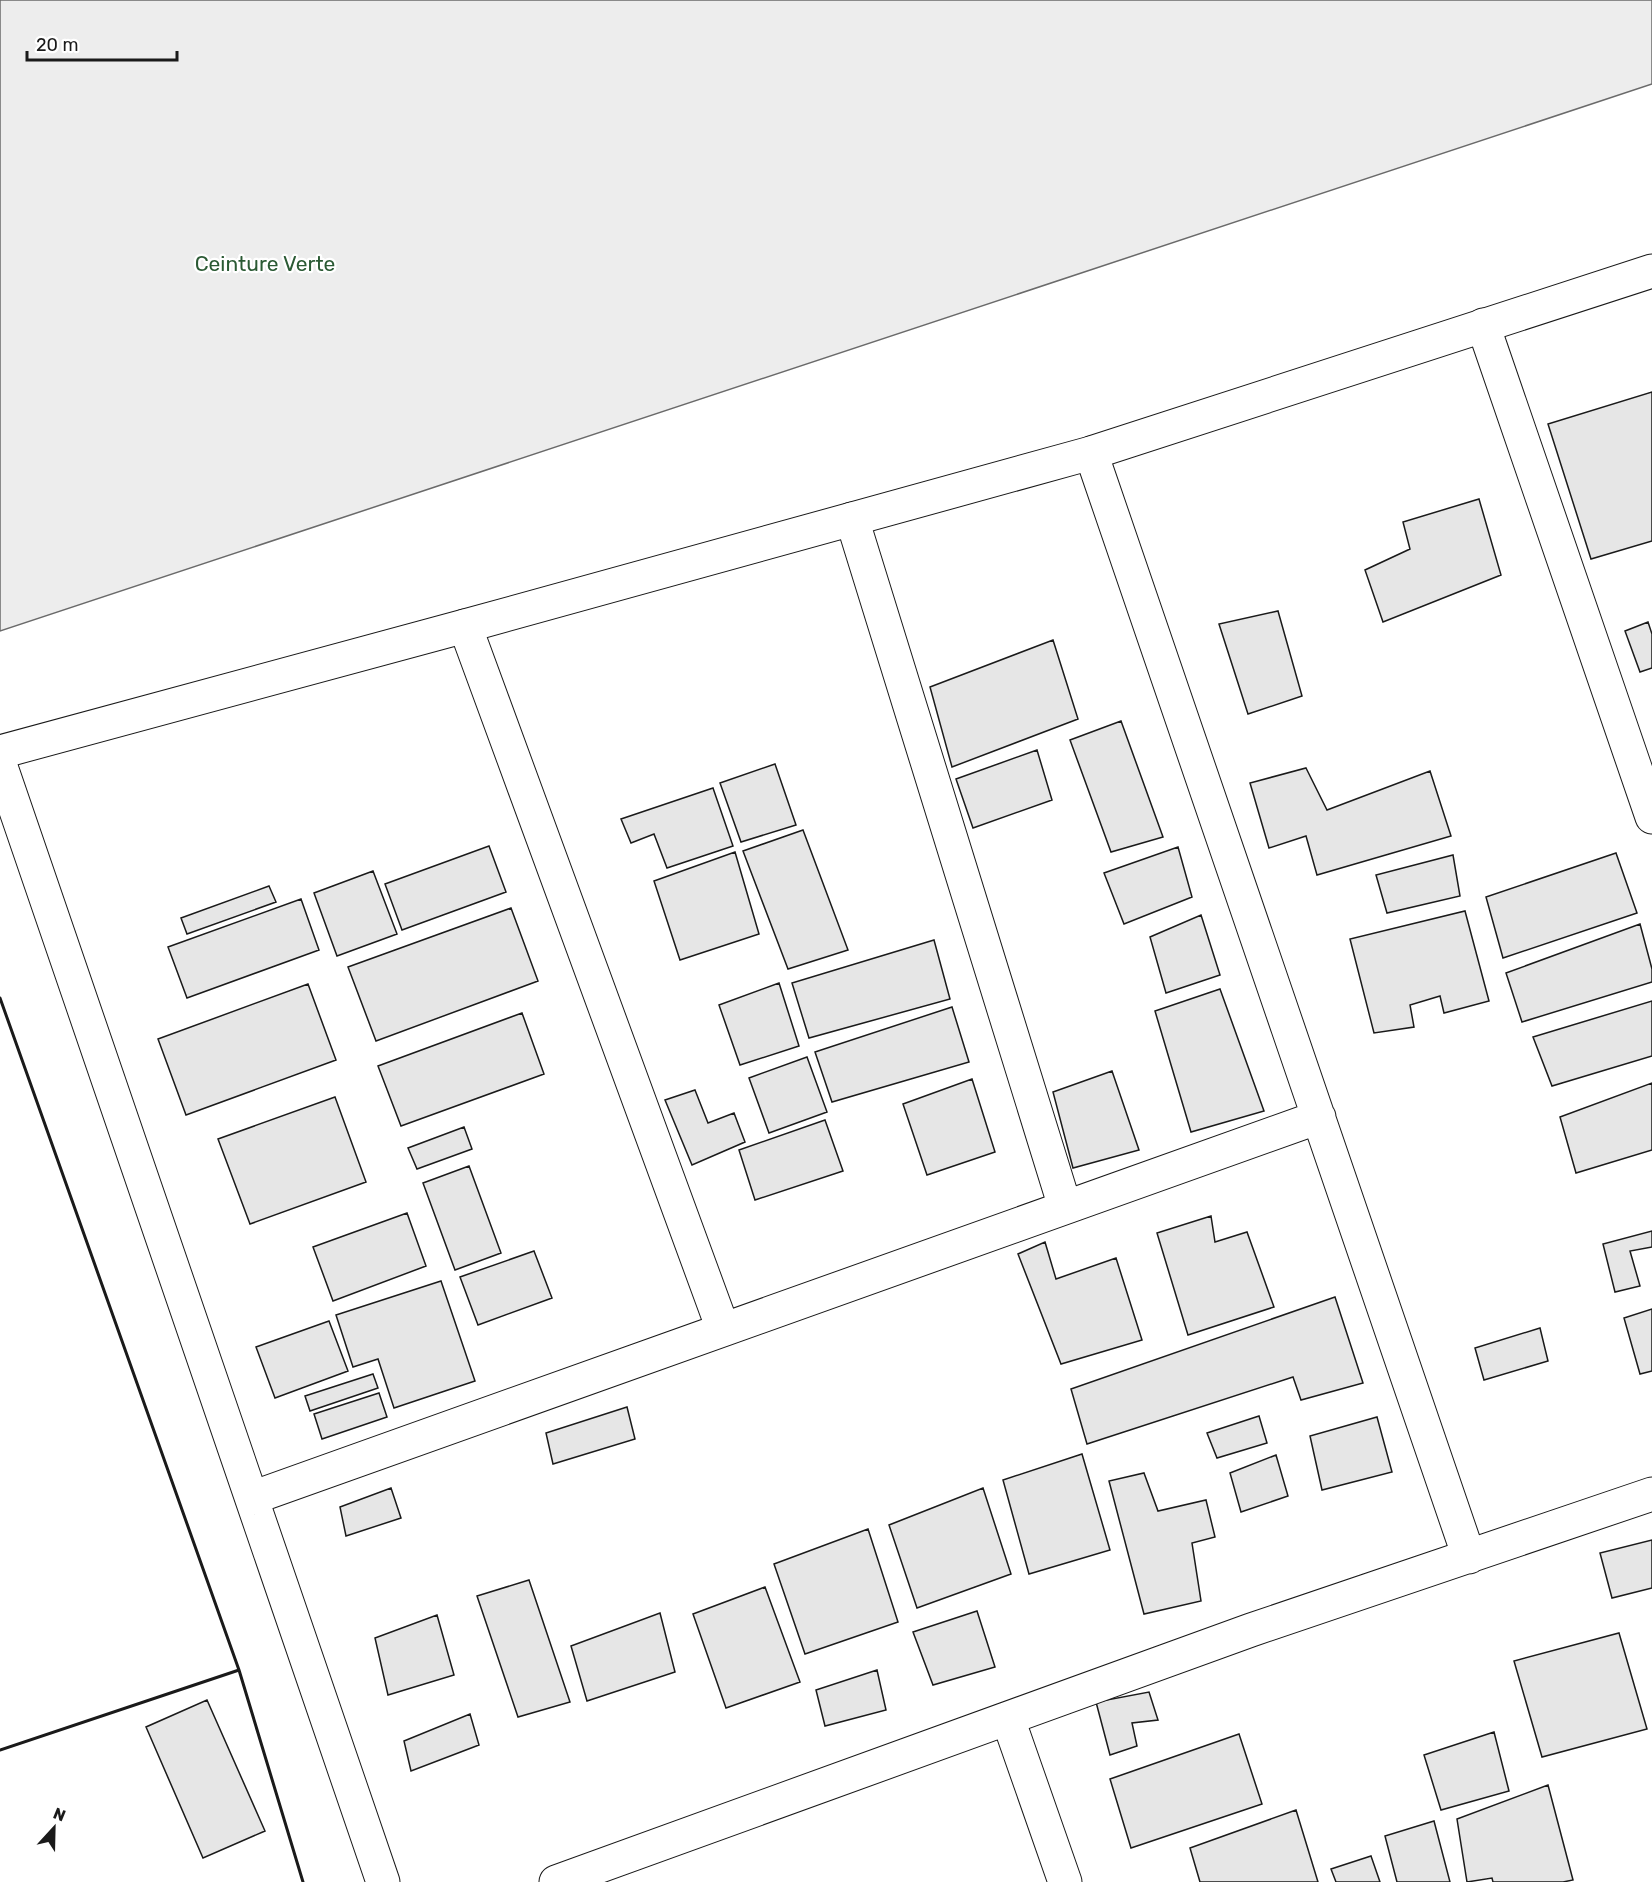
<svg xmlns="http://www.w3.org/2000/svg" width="1652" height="1882" font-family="Rubik,sans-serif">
	<rect width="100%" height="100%" fill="#fff"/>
	<path fill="#ededed" stroke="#6a6a6a" stroke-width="1.5" d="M0 0H1652V84L0 631Z"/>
	<path fill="#e6e6e6" stroke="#1a1a1a" stroke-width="1.5" d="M1652 392V541L1591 559 1548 424Z
		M1479 499 1501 575 1383 622 1365 570 1410 549 1403 522Z
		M1278 611 1302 696 1248 714 1219 624Z
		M1648 622 1652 634V668L1640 672 1625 631Z
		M1053 640 1078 719 952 767 930 687Z
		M1121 721 1163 837 1111 852 1070 740Z
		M1037 750 1052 800 973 828 956 779Z
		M775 764 796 825 741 842 720 783Z
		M1306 768 1327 810 1430 771 1451 836 1317 875 1306 836 1269 848 1250 783Z
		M713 788 733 846 667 868 654 834 631 843 621 819Z
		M803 830 848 950 788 969 743 851Z
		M489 846 506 892 402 930 385 884Z
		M1178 847 1192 897 1124 924 1104 873Z
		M735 852 759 934 680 960 654 881Z
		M1616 853 1637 913 1503 958 1486 897Z
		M1453 855 1460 896 1387 913 1376 875Z
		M373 871 397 934 337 956 314 893Z
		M269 886 276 902 187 934 181 918Z
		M301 899 319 950 187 998 168 947Z
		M511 908 538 981 376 1041 348 967Z
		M1465 911 1489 1001 1444 1013 1440 996 1410 1005 1414 1027 1374 1033 1350 939Z
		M1201 915 1220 975 1166 993 1150 937Z
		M1640 924 1652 969V982L1522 1022 1506 973Z
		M934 940 950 999 809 1038 792 983Z
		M779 983 799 1046 740 1065 719 1005Z
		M308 984 336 1060 186 1115 158 1039Z
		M1220 989 1264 1111 1191 1132 1155 1011Z
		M1652 1001V1056L1552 1086 1533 1037Z
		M952 1007 969 1062 832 1102 815 1052Z
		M522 1013 544 1074 401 1126 378 1066Z
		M807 1057 827 1112 769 1133 749 1078Z
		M1112 1071 1139 1150 1073 1168 1053 1092Z
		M972 1079 995 1152 927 1175 903 1104Z
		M1652 1083V1150L1576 1173 1560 1117Z
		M695 1090 708 1123 734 1113 745 1142 692 1165 665 1100Z
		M335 1097 366 1182 250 1224 218 1139Z
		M825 1120 843 1171 755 1200 739 1150Z
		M464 1127 472 1149 417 1169 408 1148Z
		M469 1166 501 1253 455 1270 423 1183Z
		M407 1213 426 1266 333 1301 313 1247Z
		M1211 1216 1215 1242 1247 1232 1274 1307 1188 1335 1157 1233Z
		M1652 1231V1247L1630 1251 1640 1286 1615 1292 1603 1244Z
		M1045 1242 1056 1279 1116 1258 1142 1340 1061 1364 1018 1254Z
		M534 1251 552 1298 478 1325 460 1277Z
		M441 1281 475 1381 394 1408 378 1359 353 1367 336 1315Z
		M1335 1297 1363 1383 1301 1400 1293 1377 1087 1444 1071 1389Z
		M1652 1309V1371L1640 1374 1624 1318Z
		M329 1321 348 1371 275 1398 256 1347Z
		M1540 1328 1548 1361 1484 1380 1475 1348Z
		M373 1374 378 1388 310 1411 305 1396Z
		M379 1393 387 1417 322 1439 314 1414Z
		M627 1407 635 1439 553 1464 546 1433Z
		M1259 1416 1267 1443 1217 1458 1207 1433Z
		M1377 1417 1392 1472 1322 1490 1310 1436Z
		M1082 1454 1110 1550 1029 1574 1003 1480Z
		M1276 1455 1288 1496 1241 1512 1230 1473Z
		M1144 1473 1158 1511 1206 1500 1215 1537 1192 1543 1201 1601 1144 1614 1109 1481Z
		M391 1488 401 1518 346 1536 340 1507Z
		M983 1488 1011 1574 917 1608 889 1525Z
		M868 1529 898 1622 805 1654 774 1564Z
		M1652 1540V1588L1612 1598 1600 1553Z
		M529 1580 570 1702 518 1717 477 1596Z
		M765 1587 800 1682 726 1708 693 1614Z
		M977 1611 995 1667 933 1685 913 1632Z
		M660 1613 675 1672 587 1701 571 1646Z
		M437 1615 454 1675 388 1695 375 1638Z
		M1619 1633 1647 1729 1542 1757 1514 1661Z
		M877 1670 886 1710 825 1726 816 1690Z
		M1149 1692 1158 1720 1132 1723 1137 1746 1110 1755 1096 1702Z
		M207 1700 265 1831 203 1858 146 1727Z
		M470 1714 479 1745 411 1771 404 1741Z
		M1494 1732 1509 1791 1441 1810 1424 1755Z
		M1239 1734 1262 1804 1131 1848 1110 1779Z
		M1548 1785 1573 1880 1563 1882H1493L1492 1878 1467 1882 1457 1819Z
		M1296 1810 1318 1882H1200L1190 1848Z
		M1434 1821 1450 1882H1397L1385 1836Z
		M1371 1856 1380 1882H1336L1331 1869Z"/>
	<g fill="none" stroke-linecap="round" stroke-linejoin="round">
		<defs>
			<path id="minor" d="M1483 325 1652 817
				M1091 453 1469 1557
				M852 519 1065 1207
				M465 626 723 1329
				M0 764 383 1882
				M252 1498 1319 1117
				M1008 1719 1065 1882
				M556 1882 1251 1630 1652 1494"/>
			<path id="tertiary" d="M0 752 465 626 1091 453 1652 271"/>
		</defs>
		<use href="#minor" stroke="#1a1a1a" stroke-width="35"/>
		<use href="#tertiary" stroke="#1a1a1a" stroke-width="35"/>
		<use href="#minor" stroke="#fff" stroke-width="33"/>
		<use href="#tertiary" stroke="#fff" stroke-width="33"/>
		<path stroke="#1a1a1a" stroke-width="3" d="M0 998 239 1670 303 1882
			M0 1750 239 1670"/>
	</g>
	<g text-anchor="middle" stroke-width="4.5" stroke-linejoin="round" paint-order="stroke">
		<g font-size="21" fill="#2b5a34" stroke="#fff">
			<text x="265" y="271">Ceinture Verte</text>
		</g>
	</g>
	<g transform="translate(54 1828) rotate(22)" stroke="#ffffff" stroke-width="4.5" paint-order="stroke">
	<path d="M0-4.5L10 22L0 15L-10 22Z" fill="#1a1a1a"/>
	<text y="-9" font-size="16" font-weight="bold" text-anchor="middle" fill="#1a1a1a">N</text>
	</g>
	<path d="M27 51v9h150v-9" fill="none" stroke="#1a1a1a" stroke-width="3"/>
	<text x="36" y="51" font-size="18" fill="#1a1a1a" stroke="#ffffff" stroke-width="4.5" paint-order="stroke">20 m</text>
</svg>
